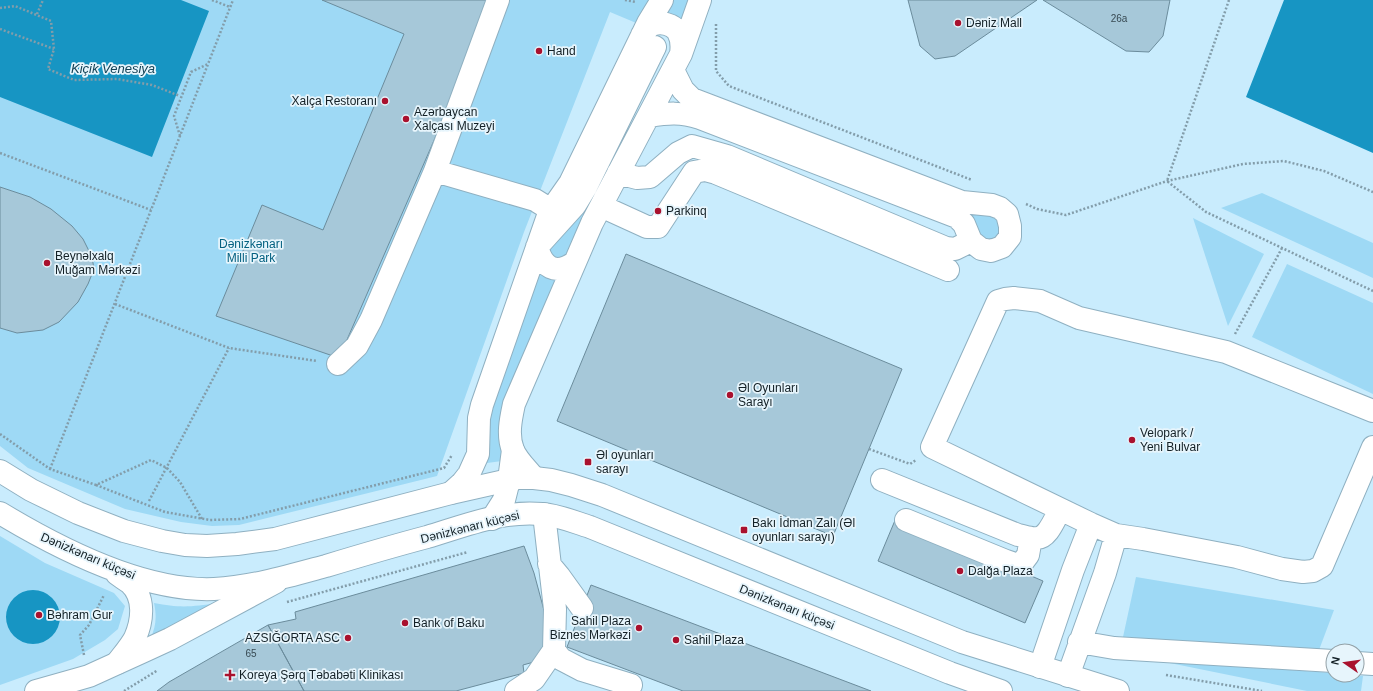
<svg xmlns="http://www.w3.org/2000/svg" width="1373" height="691" font-family="Arial,sans-serif">
	<rect width="100%" height="100%" fill="#c9ecfd"/>
	<path fill="#9ed9f5" d="M0 0H654L641 25 610 12 524 232 437 476 239 525 212 526 181 522 125 509 28 468 0 446Z
		M671 0H688L690 6 684 26 663 15Z
		M599 177 573 253 568 261 548 256 550 241Z
		M1262 193 1373 243V278L1221 208Z
		M967 210H984L1002 222 999 237 992 241 976 237Z
		M1193 218 1264 254 1228 326Z
		M1287 264 1373 303V394L1252 337Z
		M538 269 559 279 502 461 487 463 483 433Z
		M0 536 45 563 114 593 125 606 118 629 105 640 73 659 0 685Z
		M1136 577 1334 610 1319 650 1123 637Z
		M154 603C179 608 192 607 217 603L150 640C156 627 157 617 154 603Z
		M1155 660 1333 673V675L1363 676 1361 691H1307Z"/>
	<path fill="#1795c3" d="M0 0H181L209 11 152 157 0 97Z
		M1284 0H1373V153L1246 97Z
		M6 617a27 27 0 1 1 54 0a27 27 0 1 1-54 0Z"/>
	<path fill="#a6c8d9" stroke="#6b8c9c" d="M322 0H487L494 3 339 358 216 316 262 205 323 230 404 34Z
		M908 0H1037L955 56 935 59 920 46Z
		M1043 0H1170L1163 36 1149 52 1126 51Z
		M0 187 30 197 51 209 72 226 83 239 92 257 94 269 88 284 78 302 59 322 43 330 17 333 0 328Z
		M626 254 902 369 833 536 557 421Z
		M896 518 1043 581 1025 623 878 561Z
		M524 546 534 573 549 629 541 660 523 665 524 673 456 691H304L268 625 296 619 295 612Z
		M591 585 871 691H683L567 647Z
		M268 625 304 691H157L169 682Z"/>
	<g fill="none" stroke-linecap="round" stroke-linejoin="round">
		<defs>
			<path id="minor" d="M498 0 435 171 535 200 551 210
				M642 35C645 32 648 27 652 25 660 21 673 24 678 32 682 39 682 47 681 54
				M649 116C669 113 680 112 700 118L957 217 964 224 971 241 981 249 991 251 1002 247 1010 237V226L1007 214 1000 208 992 205 962 202 692 99 683 90 673 70
				M618 173 637 178 650 177 678 153 692 146 727 156 946 248 955 249 971 241
				M601 206 647 227H658L694 172 705 170 716 173 948 270
				M574 263C555 275 543 268 537 247L575 205 586 187 655 47
				M338 364 357 346 371 320 435 171
				M1373 411 1226 352 1079 318 1040 301 1014 298 1005 299 998 301 932 447 1091 524 1116 535 1143 539 1237 557 1282 569 1303 572 1313 571 1322 566 1373 447
				M534 478C527 469 517 460 513 450 507 435 511 418 514 404L592 223 681 54 700 0
				M882 480 1018 535C1024 536 1031 539 1037 538 1048 538 1055 518 1060 510
				M451 493 462 483 469 474 478 454 479 418 482 405 549 213 570 183 648 23 662 0
				M544 514 555 609 554 650 561 659 582 670 631 685
				M906 520 1006 561 1015 564 1022 563 1028 555 1031 538
				M549 564 559 576 582 608
				M1079 642 1114 648 1333 661
				M1357 663 1373 664
				M1040 667 1073 570 1091 524
				M1068 676 1105 573 1116 535
				M36 691 89 676 144 651 170 639 276 582
				M516 691 534 679 554 650"/>
			<path id="major" d="M492 519 504 500 509 480 513 450"/>
			<path id="highway" d="M0 471 31 490 78 513 124 531 162 541 185 545 207 546 237 544 275 539 451 493 518 478H534L551 480 571 485 602 495 962 642 1118 691
				M0 513C58 548 144 592 214 589 252 587 289 576 326 566 359 556 393 546 427 537 464 526 503 510 542 514 558 515 574 522 590 527L950 673 1001 691
				M117 663C123 655 130 647 135 638 143 620 145 597 130 583 126 580 121 577 117 574"/>
		</defs>
		<use href="#minor" stroke="#8fb0c1" stroke-width="24"/>
		<use href="#major" stroke="#8fb0c1" stroke-width="24"/>
		<use href="#highway" stroke="#8fb0c1" stroke-width="24"/>
		<path stroke="#839daa" stroke-width="2.5" stroke-dasharray="2 2" stroke-linecap="butt" d="M212 0 230 7
			M625 0 636 2
			M1229 0 1167 181 1206 212 1373 291
			M0 8 15 6 51 21 54 49 48 69 74 80 117 79 152 85 180 96
			M37 14 43 0
			M716 24V71L729 86 972 180
			M0 29 54 49
			M180 136 174 116 191 72 208 64
			M0 153 151 210
			M1026 204 1037 209 1066 215 1167 181 1243 164 1284 161 1324 171 1373 192
			M115 304 229 348 317 361
			M1235 334 1282 248
			M0 434 50 469 96 485 151 460 167 468 180 482 202 519
			M869 449 910 464 916 460
			M50 469 233 0
			M96 485 165 512 210 520 240 519 444 468 452 455
			M149 501 229 348
			M287 602 468 552
			M84 655 80 635 89 625 104 595
			M1166 675 1262 691
			M124 691 158 670"/>
		<use href="#minor" stroke="#fff" stroke-width="22"/>
		<use href="#major" stroke="#fff" stroke-width="22"/>
		<use href="#highway" stroke="#fff" stroke-width="22"/>
	</g>
	<g fill="#a9112e" stroke="#e7f5fc" stroke-width="1.5">
		<circle cx="958" cy="23" r="4"/>
		<circle cx="539" cy="51" r="4"/>
		<circle cx="385" cy="101" r="4"/>
		<circle cx="406" cy="119" r="4"/>
		<circle cx="658" cy="211" r="4"/>
		<circle cx="47" cy="263" r="4"/>
		<circle cx="730" cy="395" r="4"/>
		<circle cx="1132" cy="440" r="4"/>
		<rect x="584" y="458" width="8" height="8" rx="2"/>
		<rect x="740" y="526" width="8" height="8" rx="2"/>
		<circle cx="960" cy="571" r="4"/>
		<circle cx="39" cy="615" r="4"/>
		<circle cx="405" cy="623" r="4"/>
		<circle cx="639" cy="628" r="4"/>
		<circle cx="348" cy="638" r="4"/>
		<circle cx="676" cy="640" r="4"/>
		<path d="M228 669h4v4h4v4h-4v4h-4v-4h-4v-4h4z"/>
	</g>
	<g text-anchor="middle" stroke-width="3.5" stroke-linejoin="round" paint-order="stroke">
		<g font-size="10" fill="#384a53">
			<text x="1119" y="22">26a</text>
			<text x="251" y="657">65</text>
		</g>
		<g font-size="12" fill="#132026" stroke="#e7f5fc" text-anchor="start">
			<text x="966" y="27">Dəniz Mall</text>
			<text x="547" y="55">Hand</text>
			<text x="377" y="105" text-anchor="end">Xalça Restoranı</text>
			<text x="414" y="116">Azərbaycan<tspan x="414" dy="14">Xalçası Muzeyi</tspan></text>
			<text x="666" y="215">Parkinq</text>
			<text x="55" y="260">Beynəlxalq<tspan x="55" dy="14">Muğam Mərkəzi</tspan></text>
			<text x="738" y="392">Əl Oyunları<tspan x="738" dy="14">Sarayı</tspan></text>
			<text x="1140" y="437">Velopark /<tspan x="1140" dy="14">Yeni Bulvar</tspan></text>
			<text x="596" y="459">Əl oyunları<tspan x="596" dy="14">sarayı</tspan></text>
			<text x="752" y="527">Bakı İdman Zalı (Əl<tspan x="752" dy="14">oyunları sarayı)</tspan></text>
			<text x="968" y="575">Dalğa Plaza</text>
			<text x="47" y="619">Bəhram Gur</text>
			<text x="631" y="625" text-anchor="end">Sahil Plaza<tspan x="631" dy="14">Biznes Mərkəzi</tspan></text>
			<text x="413" y="627">Bank of Baku</text>
			<text x="340" y="642" text-anchor="end">AZSIĞORTA ASC</text>
			<text x="684" y="644">Sahil Plaza</text>
			<text x="239" y="679">Koreya Şərq Təbabəti Klinikası</text>
		</g>
		<g font-size="12" fill="#036080" stroke="#e7f5fc">
			<text x="251" y="248">Dənizkənarı<tspan x="251" dy="14">Milli Park</tspan></text>
		</g>
		<g font-size="12" fill="#132026" stroke="#e7f5fc">
			<text transform="translate(470 527) rotate(-14)" y="4">Dənizkənarı küçəsi</text>
			<text transform="translate(88 556) rotate(23)" y="4">Dənizkənarı küçəsi</text>
			<text transform="translate(787 607) rotate(22)" y="4">Dənizkənarı küçəsi</text>
		</g>
		<g font-size="13" font-style="italic" fill="#134256" stroke="#e7f5fc">
			<text x="113" y="73">Kiçik Venesiya</text>
		</g>
	</g>
	<g transform="translate(1345 663) rotate(283)"><circle r="19" fill="#e7f5fc" stroke="#92a0a6"/>
	<path d="M0-3L7 15L0 10L-7 15Z" fill="#a9112e"/>
	<text y="-6" font-size="11" font-weight="bold" text-anchor="middle" fill="#132026">N</text>
	</g>
</svg>
